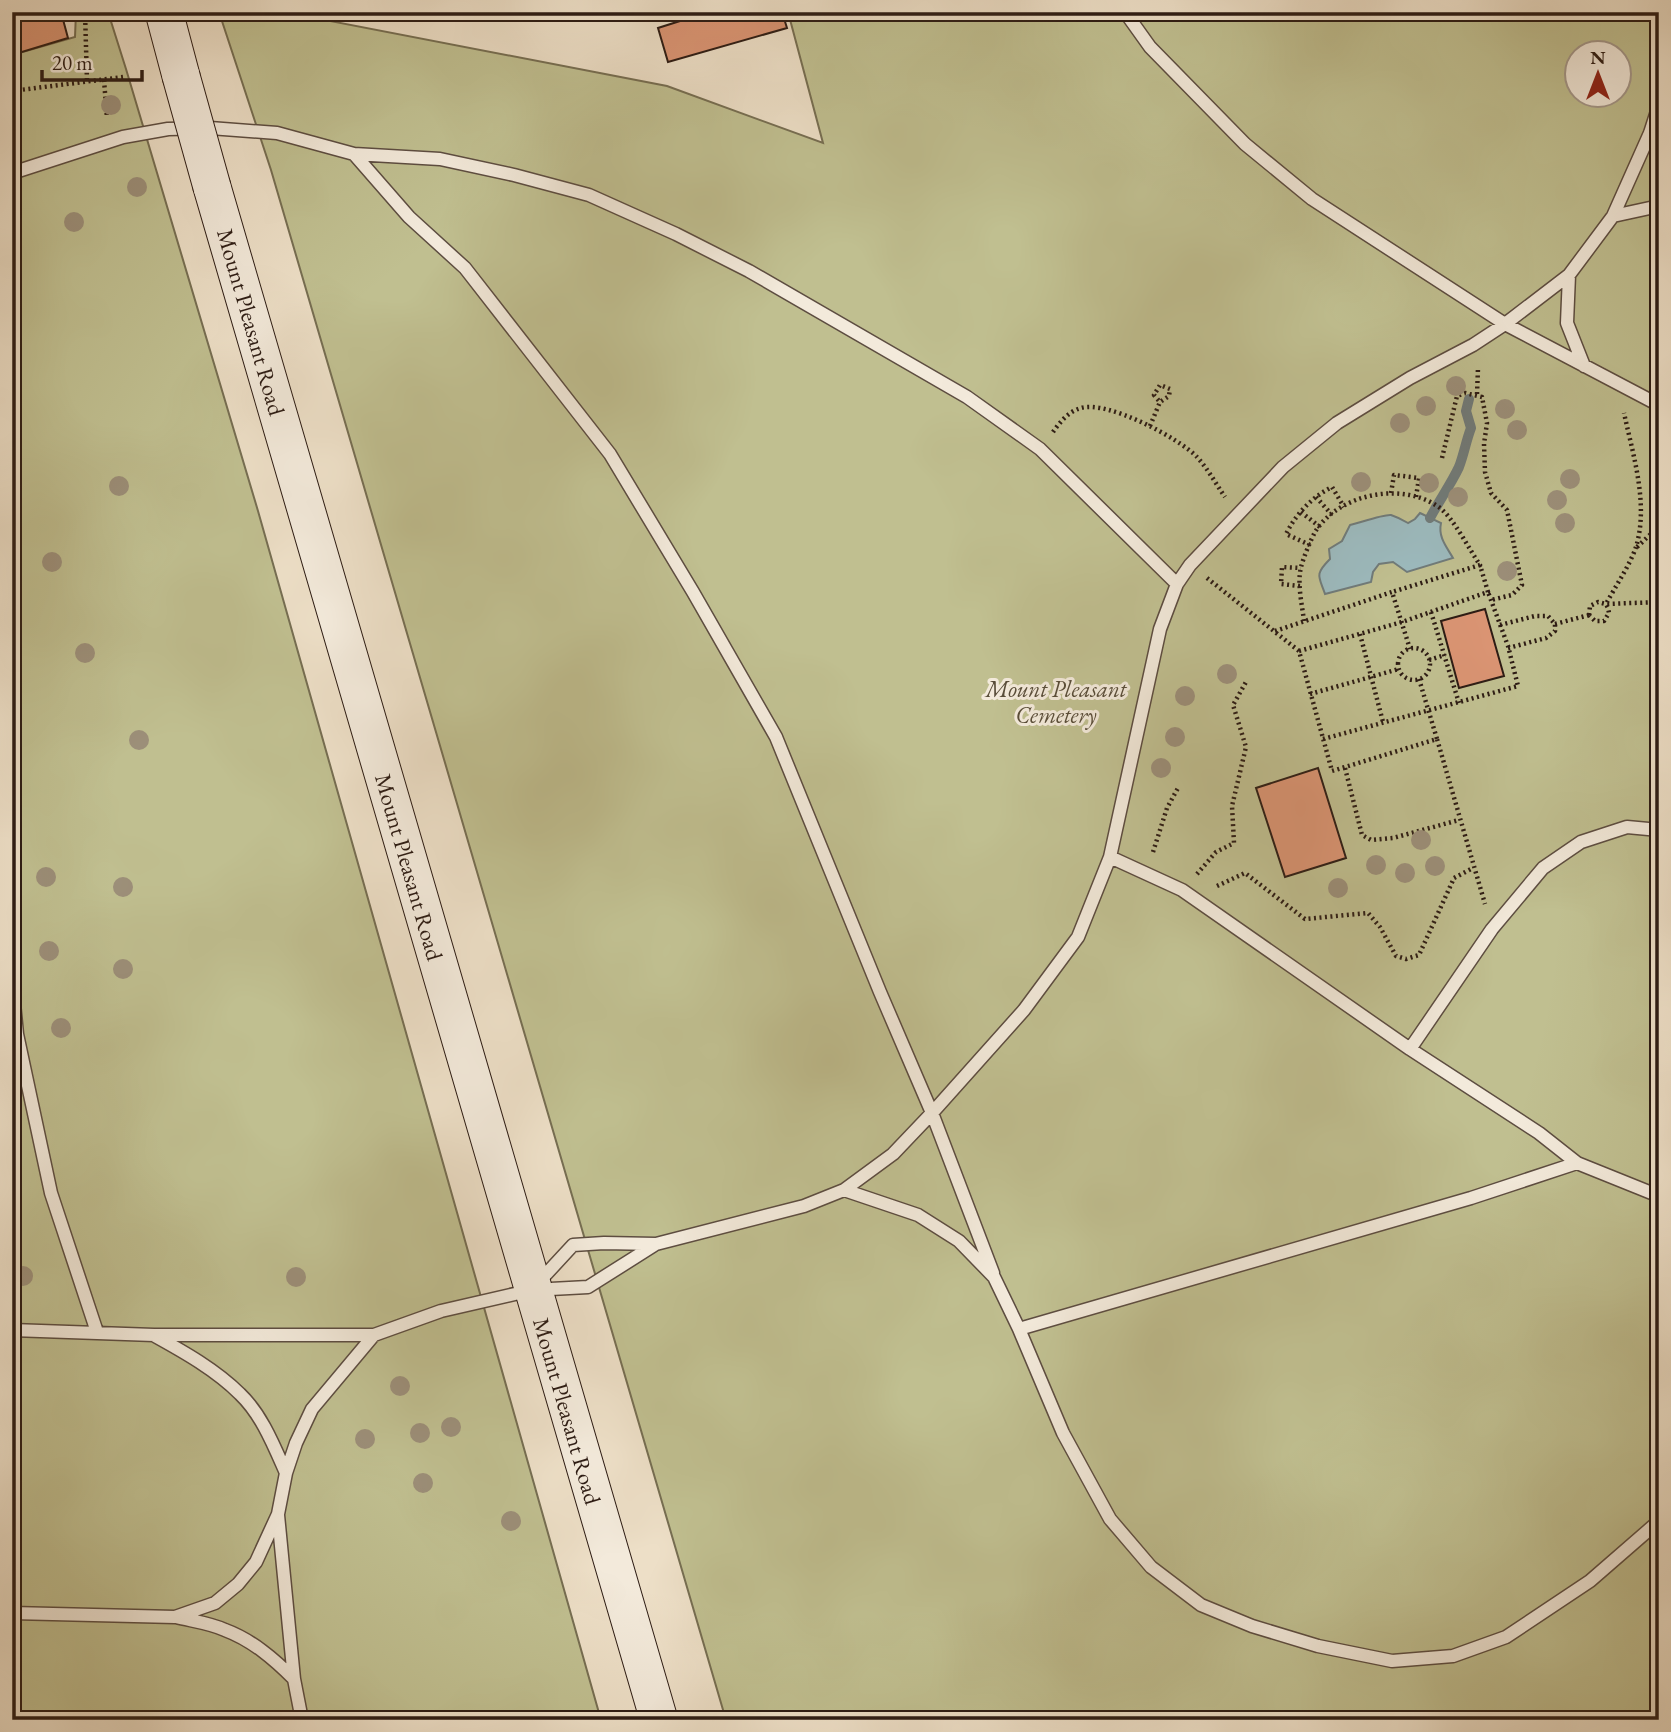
<svg xmlns="http://www.w3.org/2000/svg" width="1671" height="1732" font-family="'EB Garamond',serif">
	<rect width="100%" height="100%" fill="#eddfc7"/>
	<filter id="stains"><feTurbulence type="fractalNoise" baseFrequency=".00286" numOctaves="4"/><feColorMatrix values="0 0 0 0 .2 0 0 0 0 .09 0 0 0 0 .02 0 0 0 .5 -.17"/></filter>
	<radialGradient id="worn" r=".72"><stop offset=".6" stop-color="#630" stop-opacity="0"/><stop offset="1" stop-color="#630" stop-opacity=".3"/></radialGradient>
	<path fill="#c0bf90" stroke="#766e52" stroke-width="2" fill-rule="evenodd" d="M76 12H108L126 69 258 511 601 1720H12V55L75 37Z
		M219 12H303L304 16 667 86 823 143 788 12H1659V1720H726L271 170ZM1576 52H1618V94H1576Z"/>
	<path fill="#9cbabe" stroke="#707b7a" stroke-width="2" d="M1420 513 1441 523C1438 537 1446 546 1453 558L1407 572 1393 562 1379 564 1373 572 1371 582 1325 594C1319 576 1314 575 1330 559L1329 549 1342 541 1350 525C1359 523 1384 514 1391 515 1397 517 1403 520 1408 523L1415 519Z"/>
	<g fill="none" stroke-linecap="round" stroke-linejoin="round">
		<path stroke="#707b7a" stroke-width="10" d="M1430 518C1439 501 1451 484 1459 467 1464 454 1466 441 1471 428L1466 411 1469 399"/>
	</g>
	<path fill="#da9473" stroke="#2d1c14" stroke-width="2" d="M12 12H61L68 38 12 55Z
		M678 12H782L787 28 668 62 658 28 680 21Z
		M1485 609 1504 676 1459 688 1441 621Z
		M1318 768 1346 858 1285 877 1256 788Z"/>
	<g fill="none" stroke-linecap="round" stroke-linejoin="round">
		<defs>
			<path id="service" d="M1125 12 1150 47 1245 144 1312 199 1505 324 1659 405
				M354 154 409 217 465 268 610 454 693 592 776 737 880 992 932 1113 993 1273
				M12 173 123 137 168 129 210 128 277 133 354 154 440 159 514 175 589 195 676 234 749 271 967 397 1040 449 1177 584
				M1613 216 1650 133 1659 105
				M1569 275 1567 323 1584 366
				M1110 857 1182 890 1410 1049 1539 1133 1577 1163 1659 1196
				M12 983 17 1034 51 1193 97 1332
				M1410 1049 1492 929 1543 868 1581 842 1627 827 1659 830
				M844 1190 893 1154 932 1113 1024 1010 1078 937 1110 857 1160 629 1177 584 1190 565 1283 467 1337 423 1410 378 1473 345 1505 324 1569 275 1613 216 1659 206
				M536 1285 573 1245 604 1243 656 1244 804 1206 844 1190 918 1215 959 1241 994 1277 1019 1329 1063 1433 1110 1519 1151 1567 1201 1605 1252 1626 1318 1646 1392 1661 1453 1656 1506 1637 1590 1581 1659 1521
				M1019 1329 1471 1198 1577 1163
				M12 1330 154 1335H374
				M155 1336C184 1352 216 1370 240 1394 262 1415 274 1446 286 1473
				M278 1515 294 1679 302 1720
				M12 1613 175 1617 215 1603 238 1584 256 1562 278 1514 286 1473 296 1443 312 1409 374 1335 441 1311 532 1290 588 1287 656 1244
				M176 1617C192 1621 210 1623 225 1630 252 1640 274 1659 294 1679"/>
			<path id="secondary" d="M164 12 181 76
				M212 187 659 1720"/>
		</defs>
		<use href="#service" stroke="#5d4d41" stroke-width="15"/>
		<use href="#secondary" stroke="#2d1c14" stroke-width="39"/>
		<path stroke="#2d1c14" stroke-width="4.5" stroke-dasharray="2 3.5" stroke-linecap="butt" d="M85 12 87 81
			M104 80 107 118
			M12 91 123 77
			M1477 394 1478 368
			M1150 426 1160 402 1169 396 1170 389 1160 385 1154 395 1160 402
			M1053 432C1060 422 1069 411 1081 408 1107 400 1179 438 1197 457 1208 469 1216 484 1225 497
			M1442 458 1457 396 1465 393 1482 397 1487 423 1484 444 1485 472 1491 493 1507 510 1522 585 1512 595 1491 600
			M1391 493 1394 475 1419 478 1416 497
			M1316 497 1332 515
			M1301 512 1320 527
			M1310 545 1286 534C1296 514 1312 497 1332 487L1344 507
			M1637 547 1653 532 1659 531
			M1207 578 1299 651 1332 771 1437 739 1485 904
			M1300 586 1281 584 1282 567 1301 568
			M1431 612 1459 703
			M1589 615 1595 621H1604L1609 613 1608 608 1606 604C1615 587 1630 565 1636 547 1649 504 1633 455 1624 413
			M1589 615 1590 606 1598 602 1606 604 1659 602
			M1304 621C1302 604 1297 584 1301 567 1304 556 1310 542 1315 532 1339 493 1404 481 1440 508 1454 519 1469 549 1480 565L1392 592
			M1555 624 1589 615
			M1500 625 1535 616H1548L1555 624V631L1546 638 1508 648
			M1275 631 1392 592 1410 649
			M1360 634 1383 722
			M1398 664a16 16 0 1 1 32 0a16 16 0 1 1-32 0Z
			M1299 651 1402 622 1488 592 1480 565
			M1429 660 1445 655
			M1419 679 1437 739
			M1310 694 1399 669
			M1323 739 1518 686 1508 646 1488 592
			M1345 768 1362 835 1371 840 1393 838 1459 820
			M1153 852 1167 808 1178 788
			M1197 874 1216 852 1234 843 1232 806 1246 747 1233 705 1246 682
			M1217 886 1245 873 1305 919 1368 913 1380 927 1396 956 1406 959 1419 955 1454 878 1473 868"/>
		<use href="#service" stroke="#f3eadb" stroke-width="12"/>
		<use href="#secondary" stroke="#f3eadb" stroke-width="37"/>
		<defs>
			<path id="secondary-bridge" d="M181 76 212 187"/>
		</defs>
		<use href="#secondary-bridge" stroke="#2d1c14" stroke-width="39" stroke-linecap="butt"/>
		<use href="#secondary-bridge" stroke="#f3eadb" stroke-width="37"/>
	</g>
	<g fill="#9c8f79">
		<circle cx="111" cy="105" r="10"/>
		<circle cx="137" cy="187" r="10"/>
		<circle cx="74" cy="222" r="10"/>
		<circle cx="1456" cy="386" r="10"/>
		<circle cx="1426" cy="406" r="10"/>
		<circle cx="1505" cy="409" r="10"/>
		<circle cx="1400" cy="423" r="10"/>
		<circle cx="1517" cy="430" r="10"/>
		<circle cx="1570" cy="479" r="10"/>
		<circle cx="1361" cy="482" r="10"/>
		<circle cx="1429" cy="483" r="10"/>
		<circle cx="119" cy="486" r="10"/>
		<circle cx="1458" cy="497" r="10"/>
		<circle cx="1557" cy="500" r="10"/>
		<circle cx="1565" cy="523" r="10"/>
		<circle cx="52" cy="562" r="10"/>
		<circle cx="1507" cy="571" r="10"/>
		<circle cx="85" cy="653" r="10"/>
		<circle cx="1227" cy="674" r="10"/>
		<circle cx="1185" cy="696" r="10"/>
		<circle cx="1175" cy="737" r="10"/>
		<circle cx="139" cy="740" r="10"/>
		<circle cx="1161" cy="768" r="10"/>
		<circle cx="1421" cy="840" r="10"/>
		<circle cx="1376" cy="865" r="10"/>
		<circle cx="1435" cy="866" r="10"/>
		<circle cx="1405" cy="873" r="10"/>
		<circle cx="46" cy="877" r="10"/>
		<circle cx="123" cy="887" r="10"/>
		<circle cx="1338" cy="888" r="10"/>
		<circle cx="49" cy="951" r="10"/>
		<circle cx="123" cy="969" r="10"/>
		<circle cx="61" cy="1028" r="10"/>
		<circle cx="23" cy="1276" r="10"/>
		<circle cx="296" cy="1277" r="10"/>
		<circle cx="400" cy="1386" r="10"/>
		<circle cx="451" cy="1427" r="10"/>
		<circle cx="420" cy="1433" r="10"/>
		<circle cx="365" cy="1439" r="10"/>
		<circle cx="423" cy="1483" r="10"/>
		<circle cx="511" cy="1521" r="10"/>
	</g>
	<g text-anchor="middle" stroke-width="6" stroke-linejoin="round" paint-order="stroke">
		<g font-size="23" fill="#2d1c14" stroke="#f3eadb">
			<text transform="translate(251 322) rotate(74)" y="8">Mount Pleasant Road</text>
			<text transform="translate(409 867) rotate(74)" y="8">Mount Pleasant Road</text>
			<text transform="translate(567 1411) rotate(74)" y="8">Mount Pleasant Road</text>
		</g>
		<g font-size="23" font-style="italic" fill="#594d39" stroke="#f3eadb">
			<text x="1056" y="697">Mount Pleasant<tspan x="1056" dy="26">Cemetery</tspan></text>
		</g>
	</g>
	<rect width="1671" height="1732" fill="none" stroke="#eddfc7" stroke-width="42"/>
	<rect x="14" y="14" width="1643" height="1704" fill="none" stroke="#2d1c14" stroke-width="3.5"/>
	<rect x="21" y="21" width="1629" height="1690" fill="none" stroke="#2d1c14" stroke-width="2"/>
	<g transform="translate(1598 74)"><circle r="33" fill="#f3eadb" stroke="#a4988b" stroke-width="2"/>
	<path d="M0-5L12 26L0 18L-12 26Z" fill="#8f2418"/>
	<text y="-10" font-size="19" font-weight="bold" text-anchor="middle" fill="#2d1c14">N</text>
	</g>
	<path d="M42 70v10h100v-10" fill="none" stroke="#2d1c14" stroke-width="3.5"/>
	<text x="52" y="70" font-size="21" fill="#2d1c14" stroke="#f3eadb" stroke-width="5" paint-order="stroke">20 m</text>
	<rect width="100%" height="100%" filter="url(#stains)"/>
	<rect width="100%" height="100%" fill="url(#worn)"/>
</svg>
